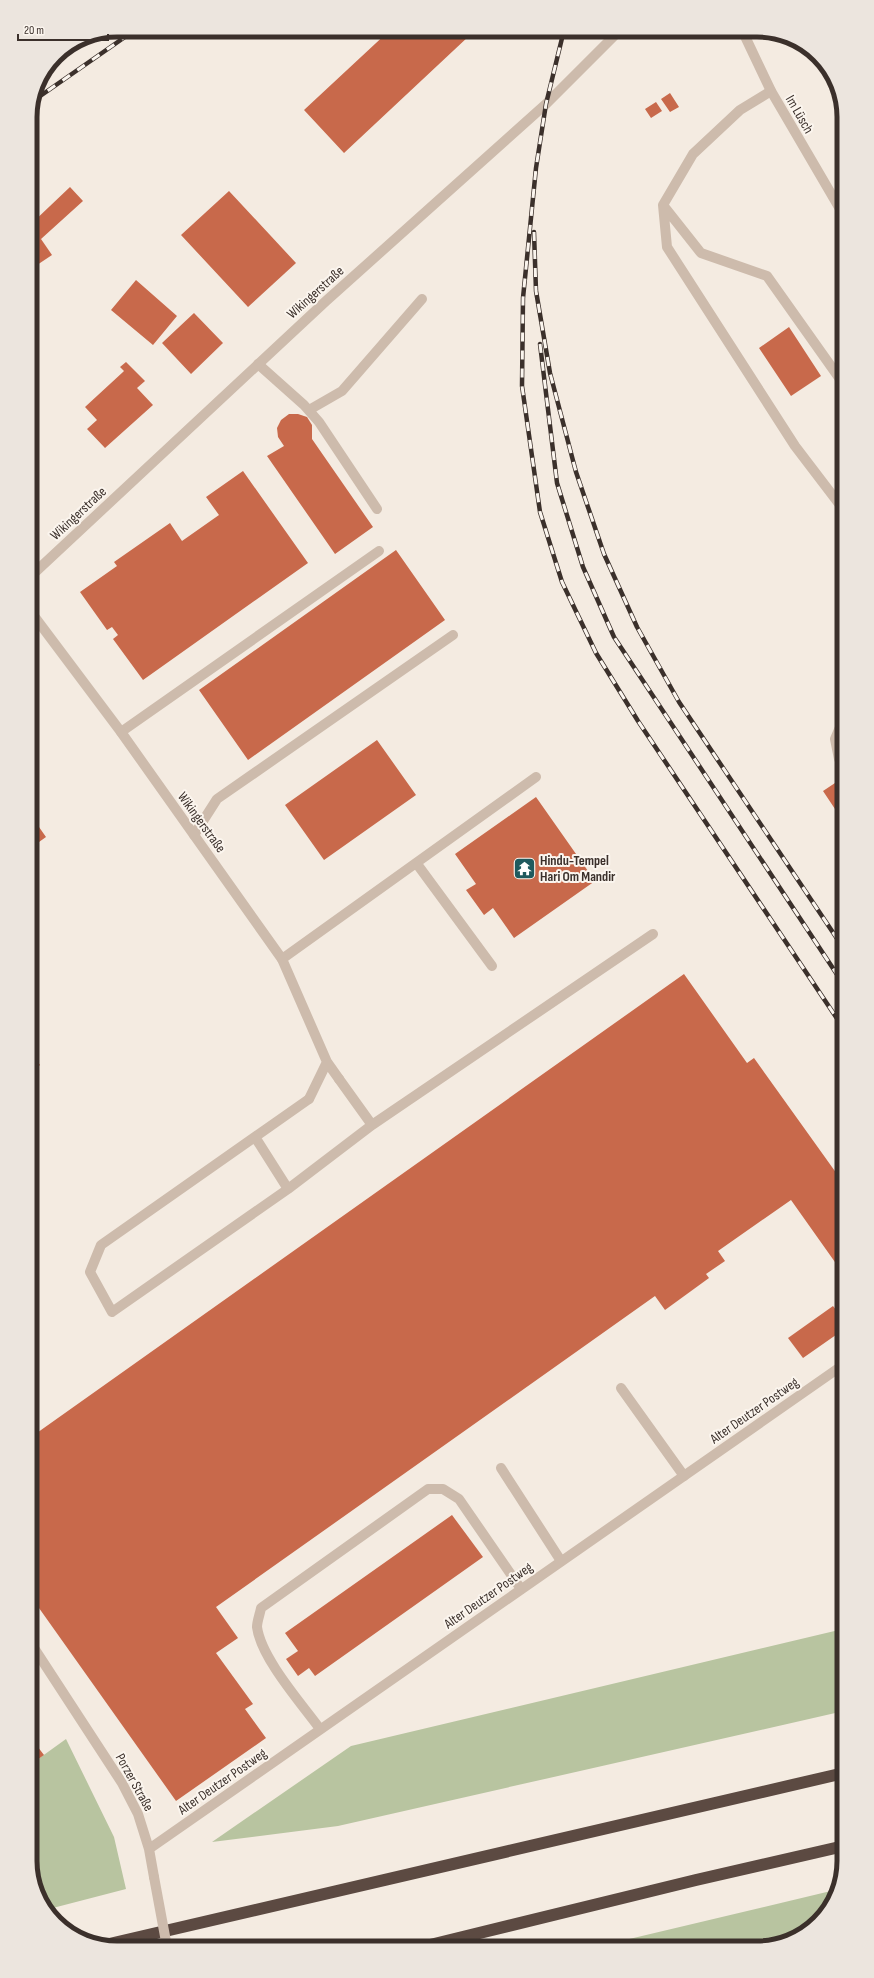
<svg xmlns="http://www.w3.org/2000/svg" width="874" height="1978" font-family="'Sofia Sans Condensed',sans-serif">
	<rect width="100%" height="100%" fill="#f4ebe1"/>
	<path fill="#b8c4a0" d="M843 1629 844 1711 338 1826 212 1842 351 1746Z
		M66 1739 114 1837 126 1889 49 1909 35 1889 34 1762Z
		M835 1890 829 1910 785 1943 604 1945Z"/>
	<path fill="#c8694b" d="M390 30H463L469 36 344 153 304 110Z
		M670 93 679 107 670 112 661 99Z
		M656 102 662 111 651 118 645 109Z
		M70 187 83 201 41 239 52 255 31 269 30 225Z
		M229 191 296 263 248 307 181 235Z
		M136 280 177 316 153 345 111 310Z
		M194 313 223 343 191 374 162 343Z
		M789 327 821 376 791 396 759 348Z
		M126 362 145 381 137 388 153 405 105 448 87 429 97 420 85 407 123 372 124 371 120 367Z
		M289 414H298L307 417 312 425V439L373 527 335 554 267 456 284 446 278 437 277 428 281 420Z
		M243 471 308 563 143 680 113 639 118 635 112 627 107 630 80 592 117 566 114 562 170 523 182 541 219 515 206 497Z
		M31 500 38 508 31 515Z
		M396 550 445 620 248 760 199 690Z
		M377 740 416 795 324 860 285 805Z
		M841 779V818L823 791Z
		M536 797 595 881 514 938 493 908 484 915 466 890 476 884 455 854Z
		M32 817 46 837 32 847Z
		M684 974 747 1063 754 1058 842 1181V1272L791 1200 718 1251 725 1261 706 1274 709 1278 665 1310 655 1296 216 1607 238 1638 216 1653 253 1704 245 1709 266 1738 176 1801 34 1601V1435Z
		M33 1055 40 1065 33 1071Z
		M833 1306 843 1319V1330L803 1358 788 1338Z
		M452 1515 483 1557 315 1676 309 1668 298 1676 286 1659 298 1651 285 1633Z
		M34 1742 44 1755 34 1762Z"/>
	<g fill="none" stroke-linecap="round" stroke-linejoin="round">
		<path stroke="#cdbbac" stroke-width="10" d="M771 91 740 110 693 154 663 205 667 247 795 446 840 505
			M663 205 701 253 767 276 840 379
			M258 364 304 405 319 422 377 509
			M309 410 342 391 422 299
			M121 732 379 551
			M839 759 835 739 841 725
			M194 835 217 799 453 635
			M417 864 492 966
			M282 959 536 777
			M339 1079 372 1125
			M309 1099 101 1245 90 1272 112 1312 288 1189 372 1125 653 934
			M255 1137 288 1189
			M621 1388 684 1476
			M501 1468 561 1561
			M320 1729C301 1703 261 1658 257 1627 257 1621 260 1614 261 1608L428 1489H443L459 1499 521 1589"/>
		<path stroke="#cdbbac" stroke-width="10" d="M742 30 771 91 840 209
			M31 576 326 301 546 104 620 30
			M31 612 121 732 282 959 327 1062 339 1079
			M309 1099 327 1062
			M34 1648 122 1783 138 1814 149 1849 154 1877
			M149 1849 843 1365"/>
		<path stroke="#5c4a42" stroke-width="12" d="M105 1945 844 1773
			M426 1946 696 1880 844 1846"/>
		<defs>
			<path id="rail" d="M564 30 546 104 536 168 523 298 522 386 540 512 562 582 596 653 638 721 842 1026
				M33 101 135 30
				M534 232 536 291 550 373 576 472 604 554 637 627 679 702 842 946
				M540 344 557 483 583 567 614 637 842 982"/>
		</defs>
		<use href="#rail" stroke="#3b302b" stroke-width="4.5"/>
		<use href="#rail" stroke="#fbf5ee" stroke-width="3" stroke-dasharray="9" stroke-linecap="butt"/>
		<path stroke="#cdbbac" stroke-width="10" d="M154 1877 167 1947"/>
	</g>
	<defs>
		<symbol id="temple-square" viewBox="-11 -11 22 22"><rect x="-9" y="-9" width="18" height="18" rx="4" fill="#1f5a5e" stroke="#fbf5ee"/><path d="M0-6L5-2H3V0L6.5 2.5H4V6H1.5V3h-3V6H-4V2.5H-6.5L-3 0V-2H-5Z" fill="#fff"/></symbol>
	</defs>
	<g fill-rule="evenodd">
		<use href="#temple-square" x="512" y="856" width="25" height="25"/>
	</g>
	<g text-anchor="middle" stroke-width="4" stroke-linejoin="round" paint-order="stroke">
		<g font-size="14" fill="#3b302b" stroke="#fbf5ee">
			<text transform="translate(800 114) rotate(60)" y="5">Im Lüsch</text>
			<text transform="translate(315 292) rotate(-42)" y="5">Wikingerstraße</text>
			<text transform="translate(78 513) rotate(-43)" y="5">Wikingerstraße</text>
			<text transform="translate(202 822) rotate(54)" y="5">Wikingerstraße</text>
			<text transform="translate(754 1410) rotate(-35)" y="5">Alter Deutzer Postweg</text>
			<text transform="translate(488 1595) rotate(-35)" y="5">Alter Deutzer Postweg</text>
			<text transform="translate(222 1781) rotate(-35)" y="5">Alter Deutzer Postweg</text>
			<text transform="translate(135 1782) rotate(61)" y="5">Porzer Straße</text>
		</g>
		<g font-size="14" font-weight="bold" fill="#3b302b" stroke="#fbf5ee" text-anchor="start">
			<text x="540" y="865">Hindu-Tempel<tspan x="540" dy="16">Hari Om Mandir</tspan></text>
		</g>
	</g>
	<path d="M0 0H874V1978H0ZM117 37H757A80 80 0 0 1 837 117V1861A80 80 0 0 1 757 1941H117A80 80 0 0 1 37 1861V117A80 80 0 0 1 117 37Z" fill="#ece5de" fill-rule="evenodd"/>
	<path fill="none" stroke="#3b302b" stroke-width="5" d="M117 37H757A80 80 0 0 1 837 117V1861A80 80 0 0 1 757 1941H117A80 80 0 0 1 37 1861V117A80 80 0 0 1 117 37Z"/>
	<path d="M18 34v6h90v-6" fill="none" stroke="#3b302b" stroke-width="2"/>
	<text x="24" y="34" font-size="12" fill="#3b302b" stroke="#fbf5ee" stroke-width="3" paint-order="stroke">20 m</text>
</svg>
